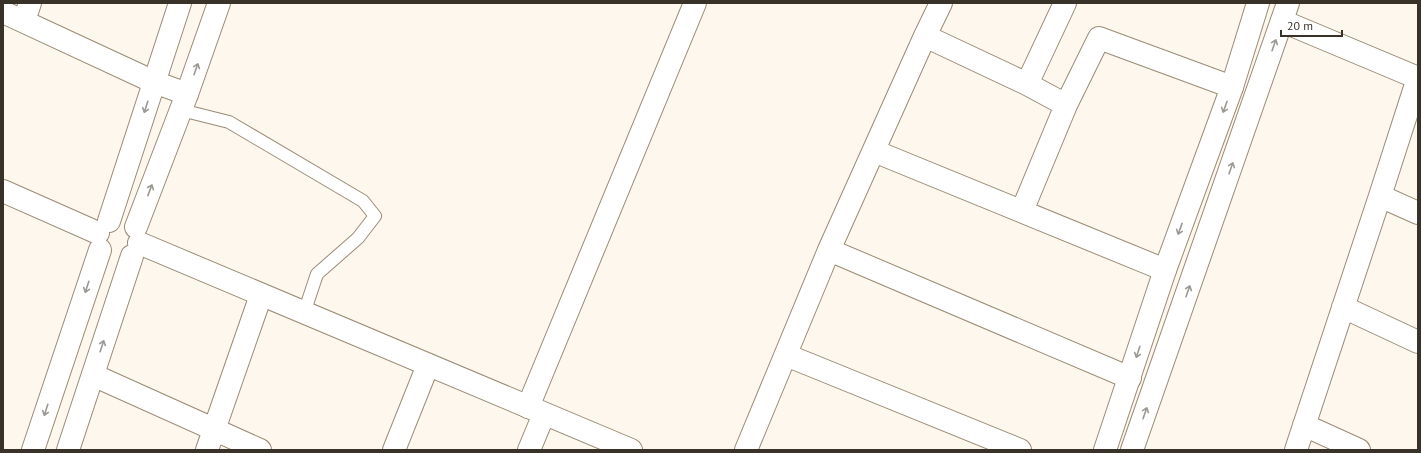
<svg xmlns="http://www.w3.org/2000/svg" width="1421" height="453" font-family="'PT Sans',sans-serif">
	<rect width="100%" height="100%" fill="#fef7ee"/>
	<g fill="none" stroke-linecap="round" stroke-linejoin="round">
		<defs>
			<path id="service" d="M181 110 229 122 363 201 375 216 358 238 317 274 304 313"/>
			<path id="minor" d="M3 12 154 82 187 94
				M24 21 30 3
				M1282 21 1418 78
				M925 36 1027 84 1066 105
				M1027 84 1065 3
				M874 151 1165 270
				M3 191 98 233
				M1380 196 1418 213
				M1022 211 1066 105 1099 38 1232 87
				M829 250 1130 378
				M1343 307 1418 342
				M786 355 1020 450
				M93 375 260 450
				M528 407 695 3
				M1304 425 1359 450
				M207 450 261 295
				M394 450 428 365
				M529 450 544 414
				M746 450 829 250 925 36 941 3
				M1296 450 1380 196 1418 78"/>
			<path id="tertiary" d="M109 221 180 3
				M136 227 187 94 219 3
				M139 243 631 450
				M33 450 100 250
				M68 450 132 256
				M1105 450 1165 270 1232 87 1258 3
				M1132 450 1288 3"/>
		</defs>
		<use href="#service" stroke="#9b8b74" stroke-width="14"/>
		<use href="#minor" stroke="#9b8b74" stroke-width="24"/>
		<use href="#tertiary" stroke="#9b8b74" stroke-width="24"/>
		<use href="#service" stroke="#fff" stroke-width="12"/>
		<use href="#minor" stroke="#fff" stroke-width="22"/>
		<use href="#tertiary" stroke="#fff" stroke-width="22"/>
	</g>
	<defs><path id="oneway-shaft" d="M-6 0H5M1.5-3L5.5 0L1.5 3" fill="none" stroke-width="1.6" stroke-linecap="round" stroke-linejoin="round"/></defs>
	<g stroke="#9c9894">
		<use href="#oneway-shaft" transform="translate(1274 45) rotate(-71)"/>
		<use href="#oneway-shaft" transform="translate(196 69) rotate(-71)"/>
		<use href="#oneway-shaft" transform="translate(146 107) rotate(108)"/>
		<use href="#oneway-shaft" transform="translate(1225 107) rotate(110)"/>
		<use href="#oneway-shaft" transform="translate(1231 168) rotate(-71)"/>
		<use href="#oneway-shaft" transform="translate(150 190) rotate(-69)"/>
		<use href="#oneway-shaft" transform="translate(1180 229) rotate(110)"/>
		<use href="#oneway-shaft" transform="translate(87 287) rotate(108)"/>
		<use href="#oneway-shaft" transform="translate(1188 291) rotate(-71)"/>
		<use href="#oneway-shaft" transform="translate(102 346) rotate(-72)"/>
		<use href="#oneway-shaft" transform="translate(1138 352) rotate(108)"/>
		<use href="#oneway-shaft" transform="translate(46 410) rotate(108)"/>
		<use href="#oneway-shaft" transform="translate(1145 413) rotate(-71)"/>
	</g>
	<rect width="1421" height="453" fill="none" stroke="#393229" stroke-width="8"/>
	<path d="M1281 30v6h61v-6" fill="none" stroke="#393229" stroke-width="2"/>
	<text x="1287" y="30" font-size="12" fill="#393229" stroke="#ffffff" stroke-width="3" paint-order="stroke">20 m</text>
</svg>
